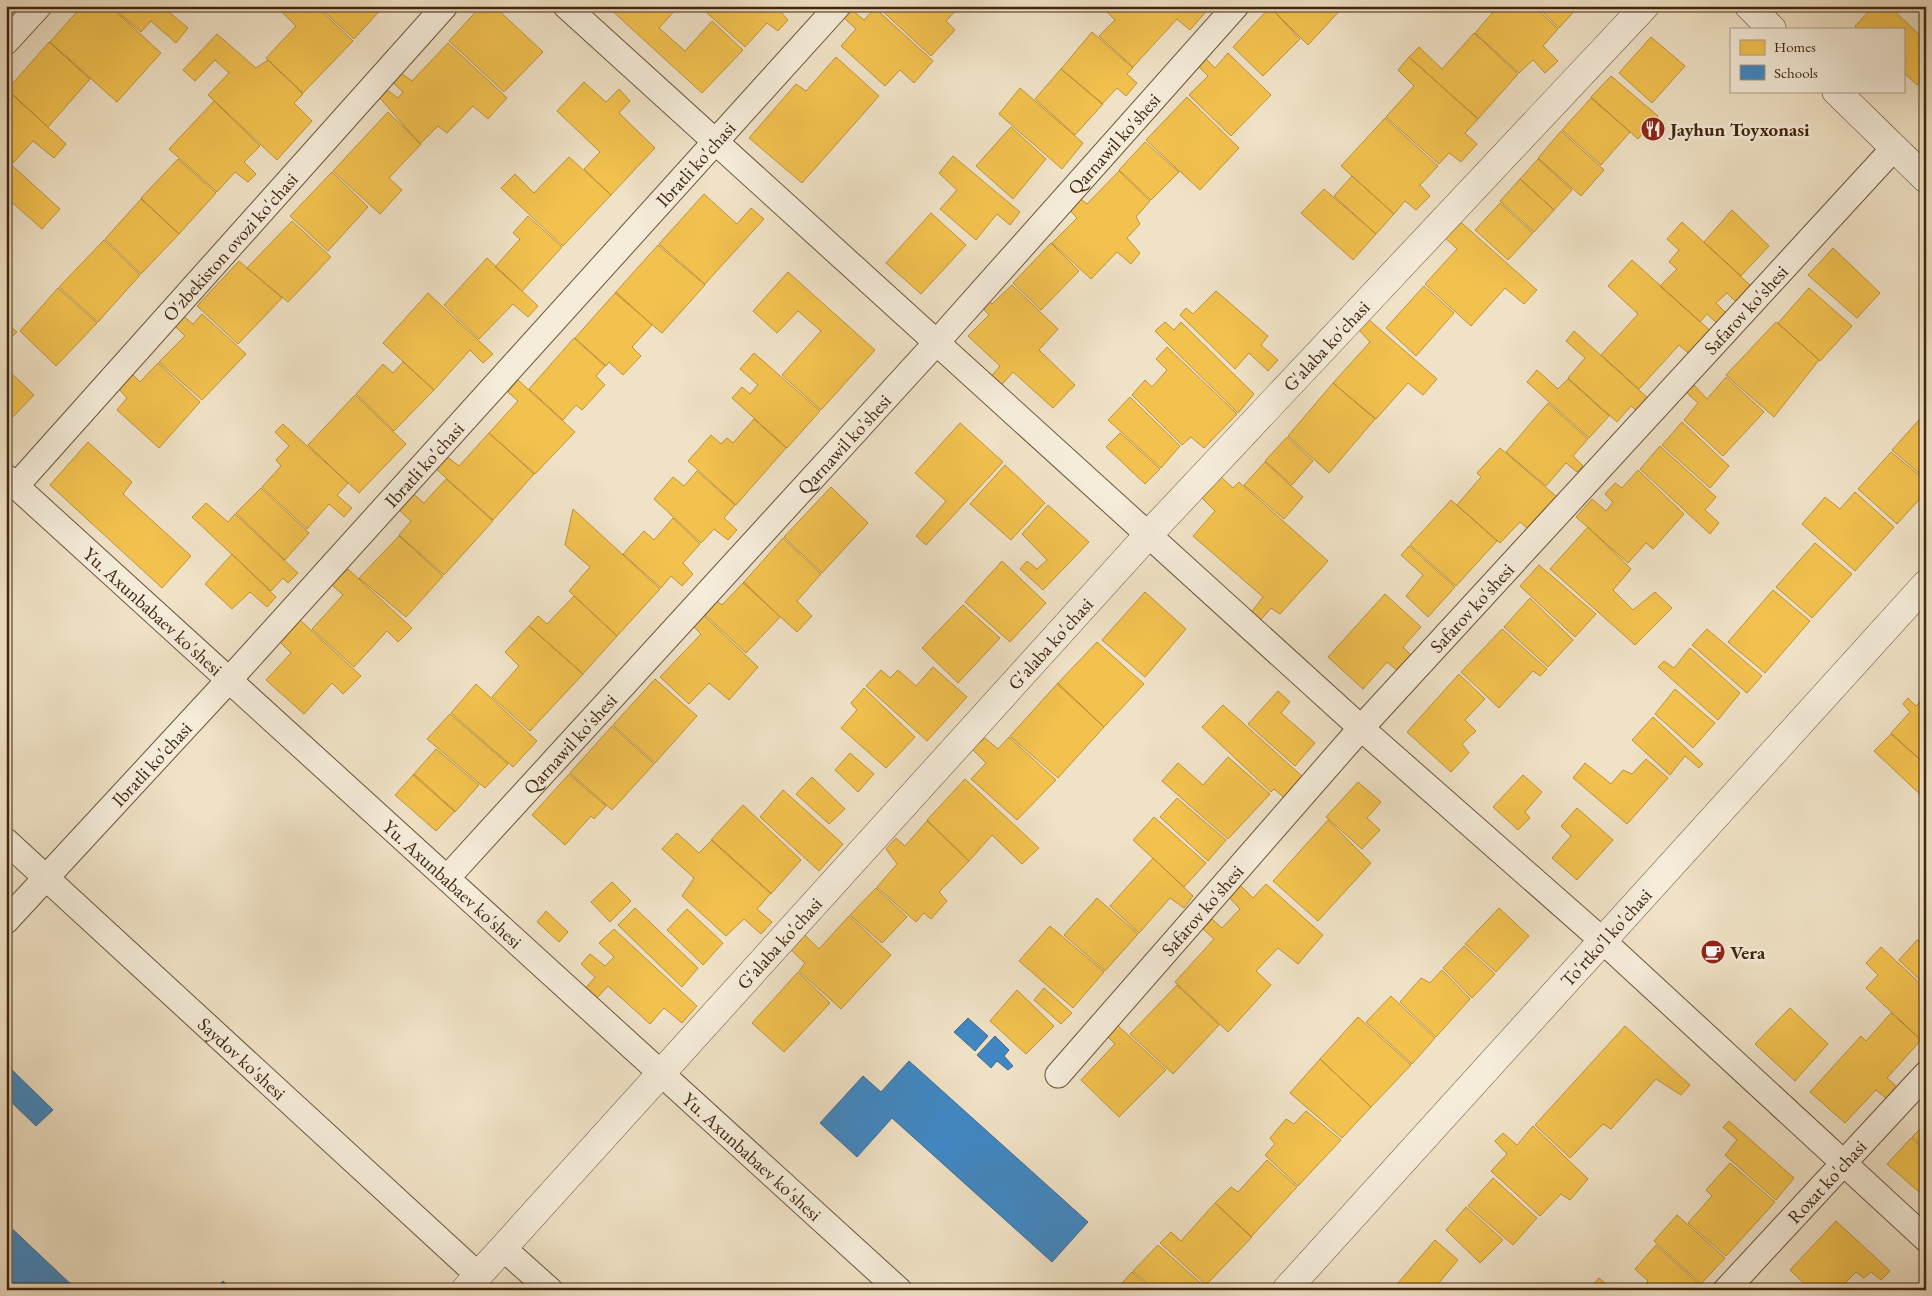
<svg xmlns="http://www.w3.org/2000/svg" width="1932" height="1296" font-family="'EB Garamond',serif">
	<rect width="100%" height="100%" fill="#f0e2c6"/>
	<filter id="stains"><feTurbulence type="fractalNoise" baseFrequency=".004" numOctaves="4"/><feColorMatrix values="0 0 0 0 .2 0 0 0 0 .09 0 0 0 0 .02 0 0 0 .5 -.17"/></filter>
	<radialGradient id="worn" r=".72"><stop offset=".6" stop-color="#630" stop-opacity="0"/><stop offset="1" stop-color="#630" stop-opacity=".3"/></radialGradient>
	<path fill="#f2c14e" stroke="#bd923a" d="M82 6H110L161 53 117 102 50 42Z
		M111 6H164L163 7 188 28 176 43 151 21 141 32Z
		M276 6H316L353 41 303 93 266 58 296 26Z
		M318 6H384L354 39Z
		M481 6H494L543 52 504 92 449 41Z
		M611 6H679L659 28 685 51 712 21 743 50 702 93 609 8Z
		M714 6H782L779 10 788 20 778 31 767 23 745 47 707 13Z
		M877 6H960L946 21 955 30 931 56Z
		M1101 6H1210V7L1190 30 1177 19 1133 67 1099 36 1115 20Z
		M1269 6H1344L1308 45Z
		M1498 6H1534L1558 29 1543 46 1558 61 1545 73 1533 60 1519 73 1475 33Z
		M1537 6H1579L1559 28Z
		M1874 6H1889L1926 41V75L1917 85 1903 72V29H1857L1855 26Z
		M1270 7 1300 39 1263 76 1233 47Z
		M875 8 933 61 914 83 900 70 885 86 841 46 856 29 843 17 851 9 864 20Z
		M1092 32 1133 68 1127 74 1137 83 1126 96 1117 88 1102 104 1061 69Z
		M1474 33 1518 74 1478 119 1409 57 1419 47 1442 69Z
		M217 34 256 68 268 60 303 94 294 103 312 121 277 160 208 95 229 73 215 60 195 81 183 70Z
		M1651 37 1685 66 1652 103 1619 73Z
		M49 42 90 79 48 127 7 90Z
		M448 43 507 98 488 119 473 106 447 133 438 126 420 144 379 97 386 89 398 98 403 92 390 80 398 71 412 81Z
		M1228 53 1271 95 1231 136 1189 95 1208 76 1193 61 1201 54 1215 68Z
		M836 57 879 96 802 183 749 138 796 84 806 91Z
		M1409 57 1478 119 1465 133 1477 144 1461 162 1449 153 1439 164 1386 117 1414 86 1398 70Z
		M1061 69 1103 104 1075 135 1035 99Z
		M1611 76 1658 116 1638 139 1591 97Z
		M584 82 606 102 619 89 630 101 619 113 655 148 611 195 584 169 600 152 557 111Z
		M1020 88 1083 143 1062 169 999 114Z
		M7 89 66 144 54 158 33 141 13 163 6 157Z
		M1187 97 1239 148 1200 190 1146 140Z
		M1591 98 1630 132 1601 165 1562 130Z
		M214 101 260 146 244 162 256 174 248 182 235 172 217 192 169 149Z
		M388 112 421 144 389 178 402 190 380 214 333 171Z
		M1385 118 1438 166 1420 185 1430 196 1416 210 1405 201 1394 214 1341 166Z
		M1011 127 1046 159 1013 199 976 166Z
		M1561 131 1604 170 1581 196 1538 158Z
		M1145 142 1179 172 1151 200 1119 170Z
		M953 156 1020 212 1010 225 997 214 976 240 940 209 957 190 939 173Z
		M569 157 611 195 563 246 501 188 515 174 534 193Z
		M178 159 216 193 179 234 141 198Z
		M1538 159 1572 190 1554 210 1520 179Z
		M6 160 60 209 42 229 6 197Z
		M1119 171 1150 201 1136 217 1140 224 1127 238 1140 253 1131 264 1117 252 1091 279 1052 243 1077 218 1065 205 1075 194 1087 204Z
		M332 172 368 207 328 251 290 216Z
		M1352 176 1394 214 1376 234 1334 196Z
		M1520 179 1554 210 1534 232 1500 201Z
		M1324 189 1376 234 1353 260 1301 213Z
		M704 194 737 224 751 208 764 219 705 284 659 244Z
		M141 199 179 234 141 274 105 239Z
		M1500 203 1533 233 1508 260 1475 230Z
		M1732 210 1769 246 1741 276 1704 242Z
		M931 213 966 245 921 294 886 263Z
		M528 216 562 247 522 291 495 267 520 239 513 233Z
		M1455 217 1537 290 1524 304 1505 288 1471 326 1425 284 1457 249 1440 233Z
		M292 221 331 257 288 302 247 268Z
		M1682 222 1752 287 1737 303 1727 293 1716 303 1728 315 1719 325 1707 314 1700 322 1660 286 1677 269 1669 262 1679 250 1667 239Z
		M104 240 140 275 98 322 59 287Z
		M1051 243 1079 271 1041 310 1013 283Z
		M658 245 705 285 662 333 615 293Z
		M1833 248 1880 293 1857 318 1808 275Z
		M487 258 538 306 528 317 513 304 479 339 444 305Z
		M1632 260 1715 335 1694 358 1679 345 1639 389 1601 355 1638 314 1608 286Z
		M239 261 282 298 238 344 197 306Z
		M788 272 875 350 821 410 782 375 821 331 798 311 777 333 753 311Z
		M1012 285 1058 329 1039 350 1075 385 1053 408 1013 372 997 390 988 380 1000 366 968 336 989 315 978 303 983 297 992 304Z
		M1424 286 1454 313 1416 356 1386 328Z
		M58 288 97 323 56 366 20 331Z
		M1809 288 1852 326 1820 361 1778 323Z
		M1216 291 1268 336 1261 345 1278 360 1268 371 1249 353 1235 369 1180 315 1186 308 1193 314Z
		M616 292 652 325 632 347 641 356 623 375 609 362 606 366 575 338Z
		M428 293 493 354 483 363 470 350 434 390 383 343Z
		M202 314 246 354 202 400 159 362 185 336 174 325 182 315 193 324Z
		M1368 319 1437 379 1423 395 1408 383 1376 419 1333 383 1370 342 1359 330Z
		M1165 322 1174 330 1181 322 1254 394 1238 413 1155 331Z
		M1776 322 1819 360 1774 417 1726 375Z
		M6 323 17 332 6 343Z
		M1574 331 1651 401 1640 413 1631 406 1617 422 1568 378 1585 358 1566 341Z
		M574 338 605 366 596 376 605 385 582 410 576 405 563 420 529 389Z
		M1167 347 1237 414 1204 448 1191 437 1182 445 1132 395 1145 380 1152 387 1167 370 1156 359Z
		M754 353 820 411 787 448 732 398 742 387 750 394 758 385 740 369Z
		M403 362 434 390 394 431 356 394 383 364 393 373Z
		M158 363 200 402 159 448 117 410 127 398 116 386 129 371 140 382Z
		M6 368 34 395 6 424Z
		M1537 370 1558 389 1568 379 1609 416 1589 438 1527 382Z
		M1726 377 1764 412 1723 456 1684 420 1698 403 1686 392 1693 384 1707 399Z
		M518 380 575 432 535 474 489 433 518 401 508 392Z
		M1333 383 1375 419 1329 473 1288 436Z
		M355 395 406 444 359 493 308 445Z
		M1130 397 1180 446 1161 468 1108 420Z
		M1548 403 1588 439 1573 456 1583 466 1577 472 1566 463 1546 486 1506 452Z
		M1926 412V479L1892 450Z
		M754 419 786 448 736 505 688 461 711 435 721 444 727 438 733 443Z
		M1682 422 1729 466 1710 488 1662 445Z
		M960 423 1003 462 926 545 916 536 946 501 915 473Z
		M283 424 348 483 337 495 352 508 344 517 329 504 307 529 262 487 281 466 276 460 289 446 275 432Z
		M489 433 534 474 493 520 435 468 446 456 459 466Z
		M1120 433 1160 469 1145 484 1106 447Z
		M1287 437 1313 461 1292 485 1265 461Z
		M88 442 132 482 123 494 191 556 162 588 50 485Z
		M1660 446 1716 497 1705 510 1719 523 1710 534 1640 469Z
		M1500 448 1557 497 1550 511 1545 508 1527 528 1520 522 1500 543 1457 505 1481 477 1477 473Z
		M1891 452 1926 481V492L1897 524 1858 489Z
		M1265 462 1303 497 1284 519 1244 485Z
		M1005 465 1045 503 1011 540 970 504Z
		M1638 470 1684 514 1653 549 1646 543 1628 563 1576 517 1592 499 1606 511 1613 502 1605 494 1615 483 1622 488Z
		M697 471 735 505 724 518 737 530 728 540 714 529 701 543 654 499 673 477 684 486Z
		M1221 477 1233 488 1239 482 1328 561 1280 614 1271 608 1259 622 1250 614 1263 597 1193 536 1215 511 1202 498Z
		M446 479 493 521 444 575 399 535 411 521 397 508 411 492 424 503Z
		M831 487 868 523 822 573 784 537Z
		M261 488 309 533 285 560 236 513Z
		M1855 492 1894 527 1855 571 1802 524 1825 497 1840 509Z
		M1451 500 1497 541 1456 586 1410 545Z
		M206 503 228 522 235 514 298 573 288 583 283 578 271 591 192 517Z
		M1048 505 1089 542 1043 590 1020 569 1027 561 1037 569 1047 560 1022 534Z
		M573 509 660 589 617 636 569 591 590 567 565 545Z
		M673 518 700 544 683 563 693 574 682 586 671 576 661 588 623 554 644 531 654 540Z
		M1588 527 1631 569 1613 590 1633 610 1655 592 1672 608 1635 645 1550 569Z
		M399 536 443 576 406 617 359 578Z
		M783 538 821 574 797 601 812 616 797 632 743 583Z
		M1815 543 1852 574 1812 618 1776 587Z
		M1409 546 1455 587 1428 617 1406 596 1423 575 1401 555Z
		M232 554 276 597 267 607 250 592 232 609 205 584Z
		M1002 561 1046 603 1010 642 965 602Z
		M1539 565 1596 614 1575 637 1520 586Z
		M348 569 412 628 398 642 387 631 354 667 312 629 343 595 332 585Z
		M744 582 780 617 746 653 700 610 712 597 722 605Z
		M1773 590 1810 621 1765 673 1728 642Z
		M1145 592 1186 629 1145 677 1102 640Z
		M1385 594 1421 627 1403 647 1413 657 1399 672 1387 662 1363 689 1328 657Z
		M574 596 617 636 583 674 529 626 538 616 547 624Z
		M1530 598 1573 640 1548 667 1504 627Z
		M963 605 1000 638 958 683 922 648Z
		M699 611 758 667 729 700 709 683 689 704 660 677 701 634 689 622Z
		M300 620 361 676 343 694 332 683 304 714 266 680 291 653 280 642Z
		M529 626 583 674 530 731 492 697 519 666 505 652Z
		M1502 629 1547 669 1540 676 1533 671 1499 708 1461 672Z
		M1707 629 1762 676 1747 693 1692 645Z
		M1097 642 1144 684 1104 727 1057 684Z
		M1690 648 1740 693 1718 720 1658 667 1664 661 1674 668Z
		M933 667 967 697 927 741 866 686 881 670 890 678 898 670 916 686Z
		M1459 674 1485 699 1465 720 1476 731 1462 744 1469 753 1451 772 1407 732Z
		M655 679 697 716 655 763 613 725Z
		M1058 683 1104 727 1058 778 1010 736Z
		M476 684 537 741 513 767 451 713Z
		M864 688 915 737 886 768 841 728 857 710 851 703Z
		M1675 689 1715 723 1693 748 1655 714Z
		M1278 691 1290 702 1281 713 1315 743 1295 766 1248 724Z
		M1926 695V765L1891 733 1910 712 1903 704 1908 698 1916 706Z
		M1223 705 1303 777 1288 801 1274 789 1271 792 1202 727Z
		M450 714 508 764 485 788 427 739Z
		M1653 717 1703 764 1699 768 1685 756 1670 775 1632 740Z
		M612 726 654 764 612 810 570 773Z
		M1891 734 1926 765 1925 799 1874 751Z
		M1009 737 1056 780 1017 820 971 779 986 763 972 749 985 738 998 749Z
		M436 749 479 785 455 812 413 775Z
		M850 753 874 774 858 792 835 770Z
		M1228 757 1270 794 1228 839 1162 781 1178 763 1203 785Z
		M1646 759 1668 778 1627 824 1573 778 1585 763 1611 784 1623 770 1632 774Z
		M414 774 455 811 436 831 395 795Z
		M569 774 606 806 594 819 591 816 565 845 532 815Z
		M1523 775 1542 792 1525 812 1530 818 1518 830 1493 807Z
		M812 777 845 809 829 824 796 794Z
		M965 779 1039 848 1022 864 992 835 969 861 927 820Z
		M1358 782 1381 802 1367 818 1380 830 1362 849 1326 817Z
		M783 790 843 844 819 871 760 817Z
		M1177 798 1226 840 1208 861 1160 817Z
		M743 805 801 860 771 894 711 840Z
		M1577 808 1613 840 1577 880 1552 858 1571 836 1561 826Z
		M1154 817 1206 863 1184 887 1133 840Z
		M1328 820 1371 863 1318 921 1273 881Z
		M927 821 969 861 939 892 947 901 931 919 924 913 916 922 877 887 897 864 886 849 896 838 905 846Z
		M677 833 699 853 712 840 771 893 757 909 772 922 761 934 744 919 726 936 682 896 694 878 662 849Z
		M1153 858 1193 896 1184 908 1170 898 1139 933 1110 906Z
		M612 882 631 901 610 922 591 902Z
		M1239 884 1253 898 1266 884 1323 935 1298 964 1278 948 1256 971 1271 985 1228 1032 1175 982 1214 939 1203 929 1212 919 1222 928 1240 909 1228 896Z
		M876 888 907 917 882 943 850 915Z
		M1097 898 1138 934 1105 971 1064 935Z
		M635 908 698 968 682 987 618 925Z
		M1499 908 1529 936 1496 972 1465 944Z
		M687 909 723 943 703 965 667 930Z
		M546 911 568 932 559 942 537 922Z
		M849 916 891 955 841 1009 799 971 805 963 790 949 804 934 819 949Z
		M1050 926 1104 972 1073 1008 1019 961Z
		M614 929 697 1006 682 1023 664 1008 650 1024 608 986 595 1000 584 990 595 977 581 964 590 954 605 966 614 957 599 943Z
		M1917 940 1926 943V986L1899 960Z
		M1464 946 1495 974 1472 998 1443 968Z
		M1881 947 1926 989V1035L1921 1040 1866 988 1878 975 1866 963Z
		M1442 970 1470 999 1436 1037 1400 1002 1421 978 1430 983Z
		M798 972 830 1003 784 1052 752 1023Z
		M1177 985 1219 1025 1173 1074 1130 1034Z
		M1044 988 1072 1013 1061 1024 1034 1000Z
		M1017 990 1054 1026 1026 1054 990 1021Z
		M1391 996 1435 1038 1412 1064 1366 1022Z
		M1790 1008 1828 1044 1795 1081 1755 1044Z
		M1891 1013 1921 1040 1887 1078 1897 1087 1887 1099 1876 1090 1845 1123 1810 1092 1861 1036 1866 1041Z
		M1358 1017 1411 1065 1371 1107 1320 1059Z
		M1115 1023 1166 1070 1119 1117 1081 1080 1115 1044 1105 1034Z
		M1625 1026 1690 1085 1681 1095 1656 1079 1611 1129 1603 1124 1570 1158 1535 1125Z
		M1320 1059 1371 1107 1342 1138 1290 1093Z
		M1306 1111 1341 1140 1298 1186 1265 1155 1275 1144 1270 1138 1286 1119 1294 1124Z
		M1729 1121 1794 1178 1776 1200 1725 1155 1737 1140 1723 1127Z
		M1926 1123V1149L1912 1137Z
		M1533 1126 1588 1179 1570 1200 1561 1194 1540 1216 1491 1171 1507 1154 1495 1141 1503 1133 1517 1145Z
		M1911 1138 1926 1151V1198L1887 1164Z
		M1267 1160 1297 1187 1251 1237 1215 1203 1231 1187 1238 1192Z
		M1730 1163 1775 1202 1726 1256 1688 1223 1712 1196 1706 1190Z
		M1493 1178 1537 1218 1513 1245 1468 1206Z
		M1215 1203 1252 1237 1206 1285 1160 1243 1171 1232 1181 1241Z
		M1466 1207 1503 1240 1480 1263 1446 1230Z
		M1677 1215 1725 1258 1701 1284 1654 1241Z
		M1836 1221 1890 1271 1881 1280 1871 1272 1864 1278 1856 1272 1838 1290H1811L1790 1270Z
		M1435 1240 1458 1260 1433 1290H1392Z
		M1158 1245 1205 1287 1202 1290H1154L1133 1271Z
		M1656 1245 1700 1285 1696 1290H1640L1648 1281 1635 1269Z
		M1132 1272 1151 1290H1116Z
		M1599 1278 1613 1290H1589Z"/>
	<path fill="#3f88c5" stroke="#3f6a8e" d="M968 1018 988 1036 975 1051 954 1032Z
		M995 1036 1009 1050 1004 1056 1013 1066 1008 1070 997 1061 991 1068 977 1055Z
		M909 1061 1088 1222 1052 1262 892 1118 857 1157 820 1123 863 1076 881 1092Z
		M7 1065 53 1110 36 1126 6 1097Z
		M6 1223 77 1290H6Z
		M223 1281 233 1290H215Z"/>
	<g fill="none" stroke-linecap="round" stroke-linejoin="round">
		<defs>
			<g id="minor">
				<path d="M566 6 1361 728 1603 941 1926 1239"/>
				<path d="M6 42 39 6"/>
				<path id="s1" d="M6 477 899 1290"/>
				<path id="s2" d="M16 486 445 6"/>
				<path id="s3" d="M6 841 478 1275"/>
				<path id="s4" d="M447 878 937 342 1236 6"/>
				<path id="s5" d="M6 921 229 680 838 6"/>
				<path id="s6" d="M1058 1075 1361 728 1894 148"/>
				<path d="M503 1248 550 1290"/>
				<path id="s7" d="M1726 1290 1926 1074"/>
			</g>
			<g id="tertiary">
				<path id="s8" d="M465 1290 1149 534 1645 6"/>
				<path id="s9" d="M1286 1290 1926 584"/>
			</g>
			<path id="secondary" d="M1749 6 1772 29
				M1836 91 1926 179"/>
		</defs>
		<use href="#minor" stroke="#6c543b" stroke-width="27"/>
		<use href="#tertiary" stroke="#6c543b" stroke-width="29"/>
		<use href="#secondary" stroke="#40250d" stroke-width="29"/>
		<use href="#minor" stroke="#f5ecda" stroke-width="25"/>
		<use href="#tertiary" stroke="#f5ecda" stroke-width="28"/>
		<use href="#secondary" stroke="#f5ecda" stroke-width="28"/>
	</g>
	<defs>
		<symbol id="restaurant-disc" viewBox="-11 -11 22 22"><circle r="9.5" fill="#8f2418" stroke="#f5ecda"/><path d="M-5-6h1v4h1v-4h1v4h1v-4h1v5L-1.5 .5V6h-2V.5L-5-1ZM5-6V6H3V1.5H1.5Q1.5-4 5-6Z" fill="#fff"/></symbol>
		<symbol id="cafe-disc" viewBox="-11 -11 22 22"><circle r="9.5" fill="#8f2418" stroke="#f5ecda"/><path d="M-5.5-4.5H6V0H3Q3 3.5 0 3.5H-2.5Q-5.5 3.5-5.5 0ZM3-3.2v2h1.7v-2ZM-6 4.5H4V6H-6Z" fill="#fff"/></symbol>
	</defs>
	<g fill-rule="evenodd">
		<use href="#restaurant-disc" x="1639" y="115" width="28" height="28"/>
		<use href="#cafe-disc" x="1699" y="938" width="28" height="28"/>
	</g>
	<g text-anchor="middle" stroke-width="5" stroke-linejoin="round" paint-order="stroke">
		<g font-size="19" font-weight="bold" fill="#40250d" stroke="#f5ecda" text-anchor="start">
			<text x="1670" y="136">Jayhun Toyxonasi</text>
			<text x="1730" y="959">Vera</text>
		</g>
		<g font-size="19" fill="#40250d" stroke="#f5ecda">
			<text dy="7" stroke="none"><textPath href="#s4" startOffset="992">Qarnawil ko'shesi</textPath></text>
			<text dy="7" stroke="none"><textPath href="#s5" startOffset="1024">Ibratli ko'chasi</textPath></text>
			<text dy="7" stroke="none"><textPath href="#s2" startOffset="321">O'zbekiston ovozi ko'chasi</textPath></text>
			<text dy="7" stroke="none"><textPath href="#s6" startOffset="1029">Safarov ko'shesi</textPath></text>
			<text dy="7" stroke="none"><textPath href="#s8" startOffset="1278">G'alaba ko'chasi</textPath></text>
			<text dy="7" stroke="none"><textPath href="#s4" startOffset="588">Qarnawil ko'shesi</textPath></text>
			<text dy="7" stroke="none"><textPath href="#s5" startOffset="619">Ibratli ko'chasi</textPath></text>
			<text dy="7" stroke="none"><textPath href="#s6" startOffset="624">Safarov ko'shesi</textPath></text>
			<text dy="7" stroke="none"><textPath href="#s1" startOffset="199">Yu. Axunbabaev ko'shesi</textPath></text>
			<text dy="7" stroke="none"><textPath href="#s8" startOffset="872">G'alaba ko'chasi</textPath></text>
			<text dy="7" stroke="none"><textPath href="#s4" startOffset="182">Qarnawil ko'shesi</textPath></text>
			<text dy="7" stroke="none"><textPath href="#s5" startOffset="214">Ibratli ko'chasi</textPath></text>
			<text dy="7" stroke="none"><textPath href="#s1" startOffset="604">Yu. Axunbabaev ko'shesi</textPath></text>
			<text dy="7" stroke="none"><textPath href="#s6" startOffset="219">Safarov ko'shesi</textPath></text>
			<text dy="7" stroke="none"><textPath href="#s9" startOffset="476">To'rtko'l ko'chasi</textPath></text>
			<text dy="7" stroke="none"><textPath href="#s8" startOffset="468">G'alaba ko'chasi</textPath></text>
			<text dy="7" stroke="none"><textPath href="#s3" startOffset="321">Saydov ko'shesi</textPath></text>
			<text dy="7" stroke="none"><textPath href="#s1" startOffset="1009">Yu. Axunbabaev ko'shesi</textPath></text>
			<text dy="7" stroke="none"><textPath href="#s7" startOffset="148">Roxat ko'chasi</textPath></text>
		</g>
	</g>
	<rect width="1932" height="1296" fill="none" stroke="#f0e2c6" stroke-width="25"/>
	<rect x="8" y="8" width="1917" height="1281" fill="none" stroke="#40250d" stroke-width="2.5"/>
	<rect x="12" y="12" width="1907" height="1271" fill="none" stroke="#40250d"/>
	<rect x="1730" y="28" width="175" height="65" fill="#f5ecda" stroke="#ad9c88"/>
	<rect x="1740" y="40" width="25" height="15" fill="#f2c14e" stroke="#ad9c88"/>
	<text x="1774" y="52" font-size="15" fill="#40250d">Homes</text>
	<rect x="1740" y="65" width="25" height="15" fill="#3f88c5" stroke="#ad9c88"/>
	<text x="1774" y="78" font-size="15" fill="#40250d">Schools</text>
	<rect width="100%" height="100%" filter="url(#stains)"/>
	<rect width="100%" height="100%" fill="url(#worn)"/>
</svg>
